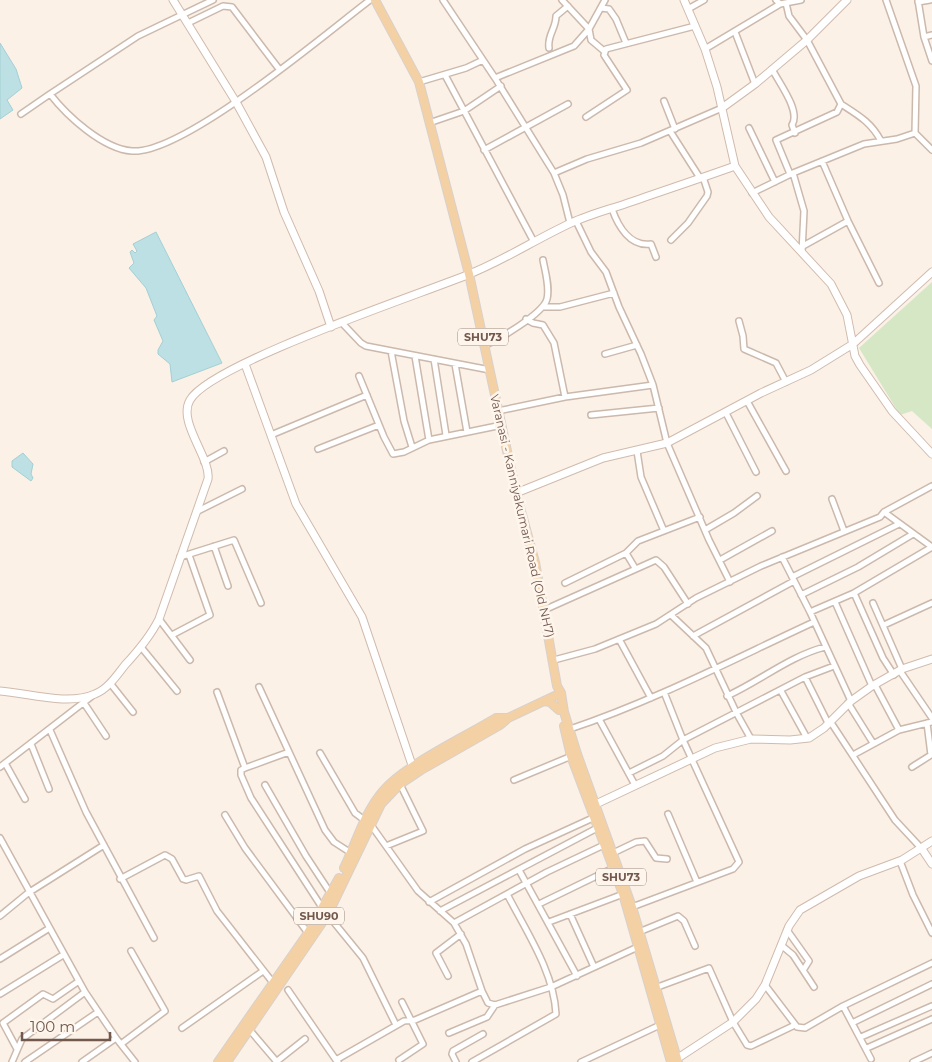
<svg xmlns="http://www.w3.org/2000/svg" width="932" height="1062" font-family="Montserrat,sans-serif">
	<rect width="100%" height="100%" fill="#fbf1e6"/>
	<path fill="#d6e7c6" d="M932 282V429L912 411 900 415 859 348Z"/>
	<path fill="#bce0e3" stroke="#a3d0d4" d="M0 43 16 69 22 88 7 100 13 110 0 119Z
		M156 232 222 363 172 382 170 364 158 354V350L163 341 154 320 157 316 146 288 129 268 134 263 130 252 132 250 135 253 137 251 133 244Z
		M23 453 33 464 31 474 33 478 31 481 12 467V461Z"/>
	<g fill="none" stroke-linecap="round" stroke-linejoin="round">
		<defs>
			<path id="street" d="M213 0 138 36 50 94C67 116 103 149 132 151 183 155 325 34 370 0
				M443 0 495 78 554 173 563 195 570 223
				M562 0 589 29 591 40 604 51
				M776 0 780 4 801 0
				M886 0 916 86 915 133
				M918 0 924 37 932 61
				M918 2 930 0
				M786 3 789 16 807 40 841 104 837 112 776 140 790 174
				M601 8 609 9 616 19 626 43
				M688 9 704 0
				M188 23 223 6 232 7 279 69
				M735 32 755 84
				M924 37 932 35
				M549 48C547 35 556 29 556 16L568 6
				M705 49 780 4
				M772 69C779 83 801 111 792 125L795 133
				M445 75 534 242
				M495 78 574 46 589 29 605 0
				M419 82 466 68 483 60
				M664 101 675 129
				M841 104C858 115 871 122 881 141
				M21 114 50 94
				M586 117 627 90 604 55 606 49 695 26
				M429 123 464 111 501 86
				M749 128 775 182
				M670 131 700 178
				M484 150 568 104
				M822 161 848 221 879 283
				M554 173 587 159 641 143 722 108
				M793 173 804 211 802 252
				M752 193 793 173 864 144 897 139 915 133 932 150
				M612 209C618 226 630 247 651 244L656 257
				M576 221 591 252 606 272 619 307 641 354 653 385 667 443 709 540 730 582
				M671 240 688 223 707 196 708 192 703 177
				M803 246 848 221
				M543 307H560L614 293
				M526 319 533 323 543 325 554 343 565 397
				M739 321 743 336 744 349 776 363 786 382
				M342 323 361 343 366 346 490 370
				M484 346C499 339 543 314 547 299 550 287 545 271 543 260
				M391 351 404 421 412 447
				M605 354 637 345
				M415 356 429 440
				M434 359 446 435
				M455 364 467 432
				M359 376 384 437 393 454 404 452 429 440 502 425
				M747 401 786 471
				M498 411 565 397 653 385
				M726 413 756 472
				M591 415 659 408
				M271 435 367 395
				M318 449 379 425
				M637 451 641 477 664 531
				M204 462 224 451
				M832 499 844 531
				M198 511 242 489
				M705 530 734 513 757 496
				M214 546 228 586
				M626 553 635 568
				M180 557 234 540 261 603
				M782 557 810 612 851 701
				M720 560 772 531
				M792 577 899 524
				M565 583 626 553 638 541 700 517
				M854 593 883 658 894 675
				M801 595 858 567 913 534
				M835 602 872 686
				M873 603 902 669
				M544 610 656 560 664 567 688 604
				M810 612 854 593 932 547 884 512
				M671 615 706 648 737 714 751 739
				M159 619 190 660
				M884 625 932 603
				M172 635 210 615 189 555
				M693 636 794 581
				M619 639 651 698
				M141 647 177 691
				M554 660 595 649 656 624 696 598 761 566 880 517 884 512 932 486
				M900 671 932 718
				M805 677 828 723
				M110 683 133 712
				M875 685 899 730
				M259 687 325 830 334 842 351 853
				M781 691 807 738
				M217 692 245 768
				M727 696C760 681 790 656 825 647
				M84 703 106 736
				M848 703 873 743
				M599 719 635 785
				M830 721 895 820 922 849
				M570 729C654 701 734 659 814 622
				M50 730 86 812 154 938
				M31 744 49 789
				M289 752 245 768 241 770V775L251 798 288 855 323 909 363 958 396 1025
				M320 753 355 813 371 825 418 891 454 923 466 944 482 991 488 1003 495 1005 551 987 640 946
				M853 755 899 730 932 722
				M5 763 25 799
				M0 767 92 696
				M912 767 931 755 927 723
				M629 773 663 756 683 740 805 677 834 666
				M514 780 574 755
				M265 785 306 856 331 894
				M668 814 697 882
				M225 815 245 848 308 933
				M0 838 85 992 116 1038
				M386 846 423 831 400 784
				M613 853 636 842 645 841 656 858 667 859
				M900 861 913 895 932 933
				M519 870 577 976
				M120 879 165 855 172 859 183 879 186 880 199 876 217 911 274 984
				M429 902 525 849 595 817
				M539 904 609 870
				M632 907 733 869 739 862 683 740 664 692
				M440 911 601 826
				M570 914 594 967
				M0 916 28 893 104 845
				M549 922 626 893
				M454 923 547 872 606 844
				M787 930 809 961 804 969
				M639 932 678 916 684 921 695 946
				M781 945 793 955 814 987
				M0 959 48 929
				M448 976 436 953 461 934
				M765 985 797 1027 805 1028 843 1006 932 963
				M655 988 709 968 733 1022 747 1045 751 1046 795 1025
				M288 990 336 1060
				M0 994 63 955
				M843 1006 871 1059
				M852 1023 932 984
				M182 1028 263 971
				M248 1028 277 1062
				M449 1033 487 1017 495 1005
				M861 1037 932 1006
				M121 1044 165 1011 131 951
				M867 1048 932 1019
				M17 1049 3 1023 43 994 53 999 79 981
				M399 1060 423 1044 402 1002
				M12 1062 22 1039 85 992
				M25 1062 98 1012
				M82 1062 116 1038 135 1062
				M276 1062 305 1039
				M338 1062 336 1060 404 1021 415 1020 482 991
				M456 1062 452 1054 453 1051 483 1034
				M472 1062 556 1014C554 972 526 931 507 894
				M581 1062 660 1025
				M913 1062 932 1053"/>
			<path id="secondary" d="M173 0 236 102 266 157 284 212 319 291 331 327
				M684 0 705 49 717 87 735 166 769 217 831 284 847 315 855 356 860 365 892 411 932 454
				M722 108 755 84 807 40 847 0
				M245 364 296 504 362 617 413 768
				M516 493 603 458 667 443 761 393 811 370 853 344 932 272
				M0 691C28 693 68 706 95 694 108 689 117 675 125 665 138 651 150 637 159 619L208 479C211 458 177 422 190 400 210 364 418 295 467 275 503 261 536 239 571 223 588 215 607 210 625 204 662 191 699 179 735 166
				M596 804 715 748 751 739 790 740 809 738 824 728 851 701 872 686 902 669 932 659
				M922 849 932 864
				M678 1058 733 1022 756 999 765 985 789 926 800 910 859 876 902 860 932 841"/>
			<path id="primary" d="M375 0 419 82 469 274 516 493 535 562 557 686 561 693 564 712 577 754 632 907 678 1062
				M544 701 550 702 559 710
				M564 726 571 756 623 894 671 1062
				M344 868C356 843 365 811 384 790 407 764 465 737 496 718H508
				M218 1062 308 933 339 878
				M227 1062 328 914 381 804 400 784 421 770 500 725 508 718 561 693"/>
		</defs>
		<use href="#street" stroke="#ccb9ad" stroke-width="8"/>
		<use href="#secondary" stroke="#d0bbae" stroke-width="9"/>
		<use href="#primary" stroke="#d8d0cd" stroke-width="10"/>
		<use href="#street" stroke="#fff" stroke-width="5"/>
		<use href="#secondary" stroke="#fff" stroke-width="7"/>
		<use href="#primary" stroke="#f4d1a4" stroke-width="8"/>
	</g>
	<g text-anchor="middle" stroke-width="5" stroke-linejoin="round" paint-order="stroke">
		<g fill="#fef6ec" stroke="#9c877d" stroke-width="1">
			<rect x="458" y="328.5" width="50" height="17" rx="4"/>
			<rect x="596" y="868.5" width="50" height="17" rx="4"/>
			<rect x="294" y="907.5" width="50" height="17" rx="4"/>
		</g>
		<g font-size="11" font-weight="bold" fill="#72584d">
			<text x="483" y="341">SHU73</text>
			<text x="621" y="881">SHU73</text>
			<text x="319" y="920">SHU90</text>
		</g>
		<g font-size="12" fill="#72584d" stroke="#fef6ec">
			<text transform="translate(522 516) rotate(77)" y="4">Varanasi - Kanniyakumari Road (Old NH7)</text>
		</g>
	</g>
	<path d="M22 1032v8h88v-8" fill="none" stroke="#72584d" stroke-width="2.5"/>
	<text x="30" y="1032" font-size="15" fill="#72584d" stroke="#fef6ec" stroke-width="4" paint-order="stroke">100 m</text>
</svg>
